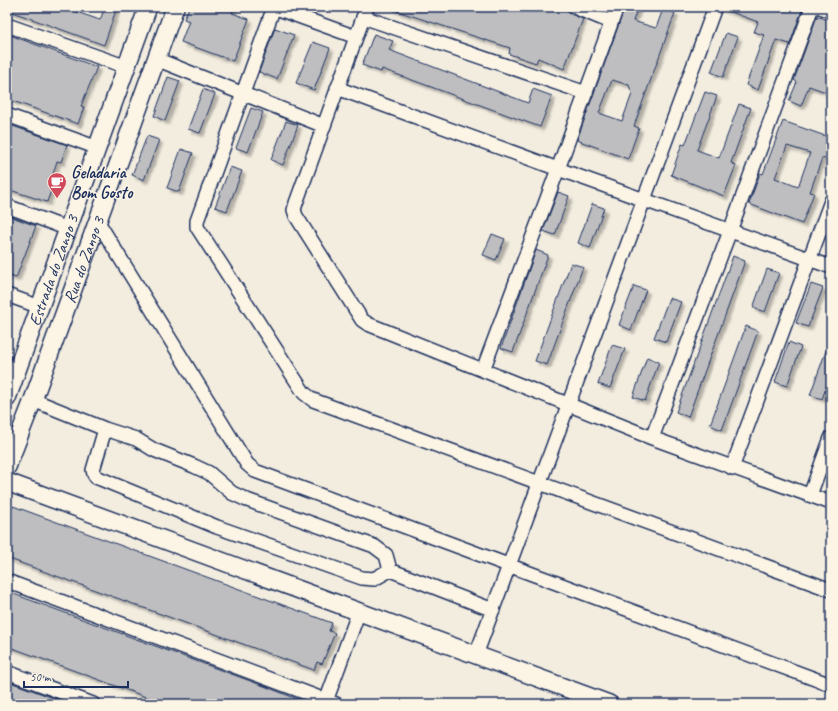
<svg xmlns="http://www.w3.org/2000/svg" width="838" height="711" font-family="Caveat,sans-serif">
	<defs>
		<filter id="shadow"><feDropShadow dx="3.5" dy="3.5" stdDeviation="1" flood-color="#0004"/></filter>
	</defs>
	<rect width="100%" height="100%" fill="#f3ede0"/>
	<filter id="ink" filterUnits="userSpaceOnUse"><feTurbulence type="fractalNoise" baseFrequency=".025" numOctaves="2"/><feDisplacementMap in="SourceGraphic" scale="8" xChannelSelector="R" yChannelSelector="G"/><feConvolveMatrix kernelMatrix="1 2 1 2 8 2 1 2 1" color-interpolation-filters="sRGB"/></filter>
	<g filter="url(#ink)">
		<path fill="#bebec0" stroke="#1b2f5e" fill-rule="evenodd" filter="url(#shadow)" d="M7 7H62L100 20 105 7H117L104 45 7 10Z
			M189 7H234L232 13 249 19 233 61 181 42 189 21 184 19Z
			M392 7H565L571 14 583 19 564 69 538 58 536 63 509 54 510 48 391 9Z
			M625 7H638L633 21 656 28 663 9 675 13 634 126 639 128 628 159 577 140ZM612 80 629 85 632 94 622 121 599 113Z
			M723 7H754L762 10 763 7H793L802 10 790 44 776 40 758 90 746 85 764 35 754 32 758 22 723 9Z
			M817 16 831 21V94L809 86 801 106 789 101 797 82 794 80Z
			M275 28 294 35 277 79 259 72Z
			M726 33 738 37 723 77 711 72Z
			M7 34 97 67 81 106 84 107 78 124 7 99Z
			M374 34 393 41 389 50 528 103 533 89 552 96 540 127 382 69 381 72 362 65Z
			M313 42 330 48 314 90 296 83Z
			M168 77 180 81 165 121 154 116Z
			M203 89 215 94 200 133 188 129Z
			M705 92 717 96 697 150 719 158 739 104 751 108 731 163 736 165 724 196 671 175 682 144 685 145Z
			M251 108 263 112 248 152 236 148Z
			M286 121 298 125 283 165 271 160Z
			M783 121 831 138V154L829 160 822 158 810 192 814 193 802 224 749 204 760 173 763 174ZM787 146 810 153 798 187 775 178Z
			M7 124 67 145 61 162 57 161 50 184 53 185 47 202 7 189Z
			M147 136 159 140 144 180 132 175Z
			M181 149 193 153 179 192 167 188Z
			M230 167 242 171 227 211 215 207Z
			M558 192 569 196 555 235 543 231Z
			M592 204 604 208 590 248 578 243Z
			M7 215 36 226 16 278 7 275Z
			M492 234 505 239 496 260 483 255Z
			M536 250 548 255 513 352 501 348Z
			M733 256 745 261 688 417 676 412Z
			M571 263 583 267 547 365 535 361Z
			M767 269 779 273 765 312 753 308Z
			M811 284 823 288 808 327 796 323Z
			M634 286 646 290 631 330 619 325Z
			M669 298 681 302 666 342 654 338Z
			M746 326 758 331 722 430 710 425Z
			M830 340H831V374L822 399 810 395Z
			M789 342 801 347 787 386 775 382Z
			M612 345 625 349 610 388 598 384Z
			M647 357 659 362 645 401 633 397Z
			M13 506 332 623 329 631 335 633 322 664 317 662 314 670 7 558V513L10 514Z
			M11 593 264 686 310 704H190L178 700 176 704H165L7 646V606Z
			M10 682 70 704H17L7 700V690Z"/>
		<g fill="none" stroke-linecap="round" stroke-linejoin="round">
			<defs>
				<path id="minor" d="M273 7 356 37
					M274 7 197 221V227L304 393 313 400 831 590
					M367 7 296 203 294 210 296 216 362 320 368 324 652 438 831 503
					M574 7 611 22
					M820 7 831 11
					M363 17 586 93
					M7 25 127 67
					M156 59 324 126
					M337 88 558 169 831 267
					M7 115 98 148
					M7 206 68 229
					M98 222 247 464 255 471 831 685
					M7 295 40 307
					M483 370 558 169 617 7
					M33 400 105 429 136 439 154 450 194 466 209 473 232 493 247 500 374 546 386 555 390 570
					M105 429 93 470 94 474 96 477 217 527 362 578 374 579 390 570 493 610
					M652 438 730 231 812 7
					M732 468 831 201
					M810 495 831 438
					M7 581 336 704
					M476 655 715 7
					M7 672 93 704
					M325 704 359 611"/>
				<g id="tertiary">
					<path id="s1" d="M7 398 148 7"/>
					<path id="s2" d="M7 467 33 400 175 7"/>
					<path d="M7 482 609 704"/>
				</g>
			</defs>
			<use href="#minor" stroke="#1b2f5e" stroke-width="16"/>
			<use href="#tertiary" stroke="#1b2f5e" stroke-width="20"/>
			<use href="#minor" stroke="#fcf5e5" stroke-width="13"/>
			<use href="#tertiary" stroke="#fcf5e5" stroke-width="17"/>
		</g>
	</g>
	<defs>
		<symbol id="cafe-pin" viewBox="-11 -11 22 30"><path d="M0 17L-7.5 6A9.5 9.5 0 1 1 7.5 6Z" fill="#d1495b" stroke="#fcf5e5"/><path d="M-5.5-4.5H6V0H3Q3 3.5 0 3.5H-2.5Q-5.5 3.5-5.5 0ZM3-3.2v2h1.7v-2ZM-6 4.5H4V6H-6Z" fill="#fff"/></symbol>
	</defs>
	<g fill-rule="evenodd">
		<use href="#cafe-pin" x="46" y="171" width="22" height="30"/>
	</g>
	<g text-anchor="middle" stroke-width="3" stroke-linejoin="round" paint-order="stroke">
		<g font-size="17" font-weight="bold" fill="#1b2f5e" stroke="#fcf5e5" text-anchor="start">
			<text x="71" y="178">Geladaria<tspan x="71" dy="20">Bom Gosto</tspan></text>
		</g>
		<g font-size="17" fill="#1b2f5e" stroke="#fcf5e5">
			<text dy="6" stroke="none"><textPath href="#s2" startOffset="221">Rua do Zango 3</textPath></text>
			<text dy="6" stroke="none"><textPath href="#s1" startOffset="136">Estrada do Zango 3</textPath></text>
		</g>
	</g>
	<rect width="838" height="711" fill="none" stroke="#fcf5e5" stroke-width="24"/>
	<rect x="12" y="12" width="814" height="687" fill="none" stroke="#1b2f5e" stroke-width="1.5" filter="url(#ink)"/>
	<path d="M24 681v6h104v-6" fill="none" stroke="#1b2f5e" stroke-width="2"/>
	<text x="30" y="681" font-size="12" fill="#1b2f5e" stroke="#fcf5e5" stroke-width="3" paint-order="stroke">50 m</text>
</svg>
